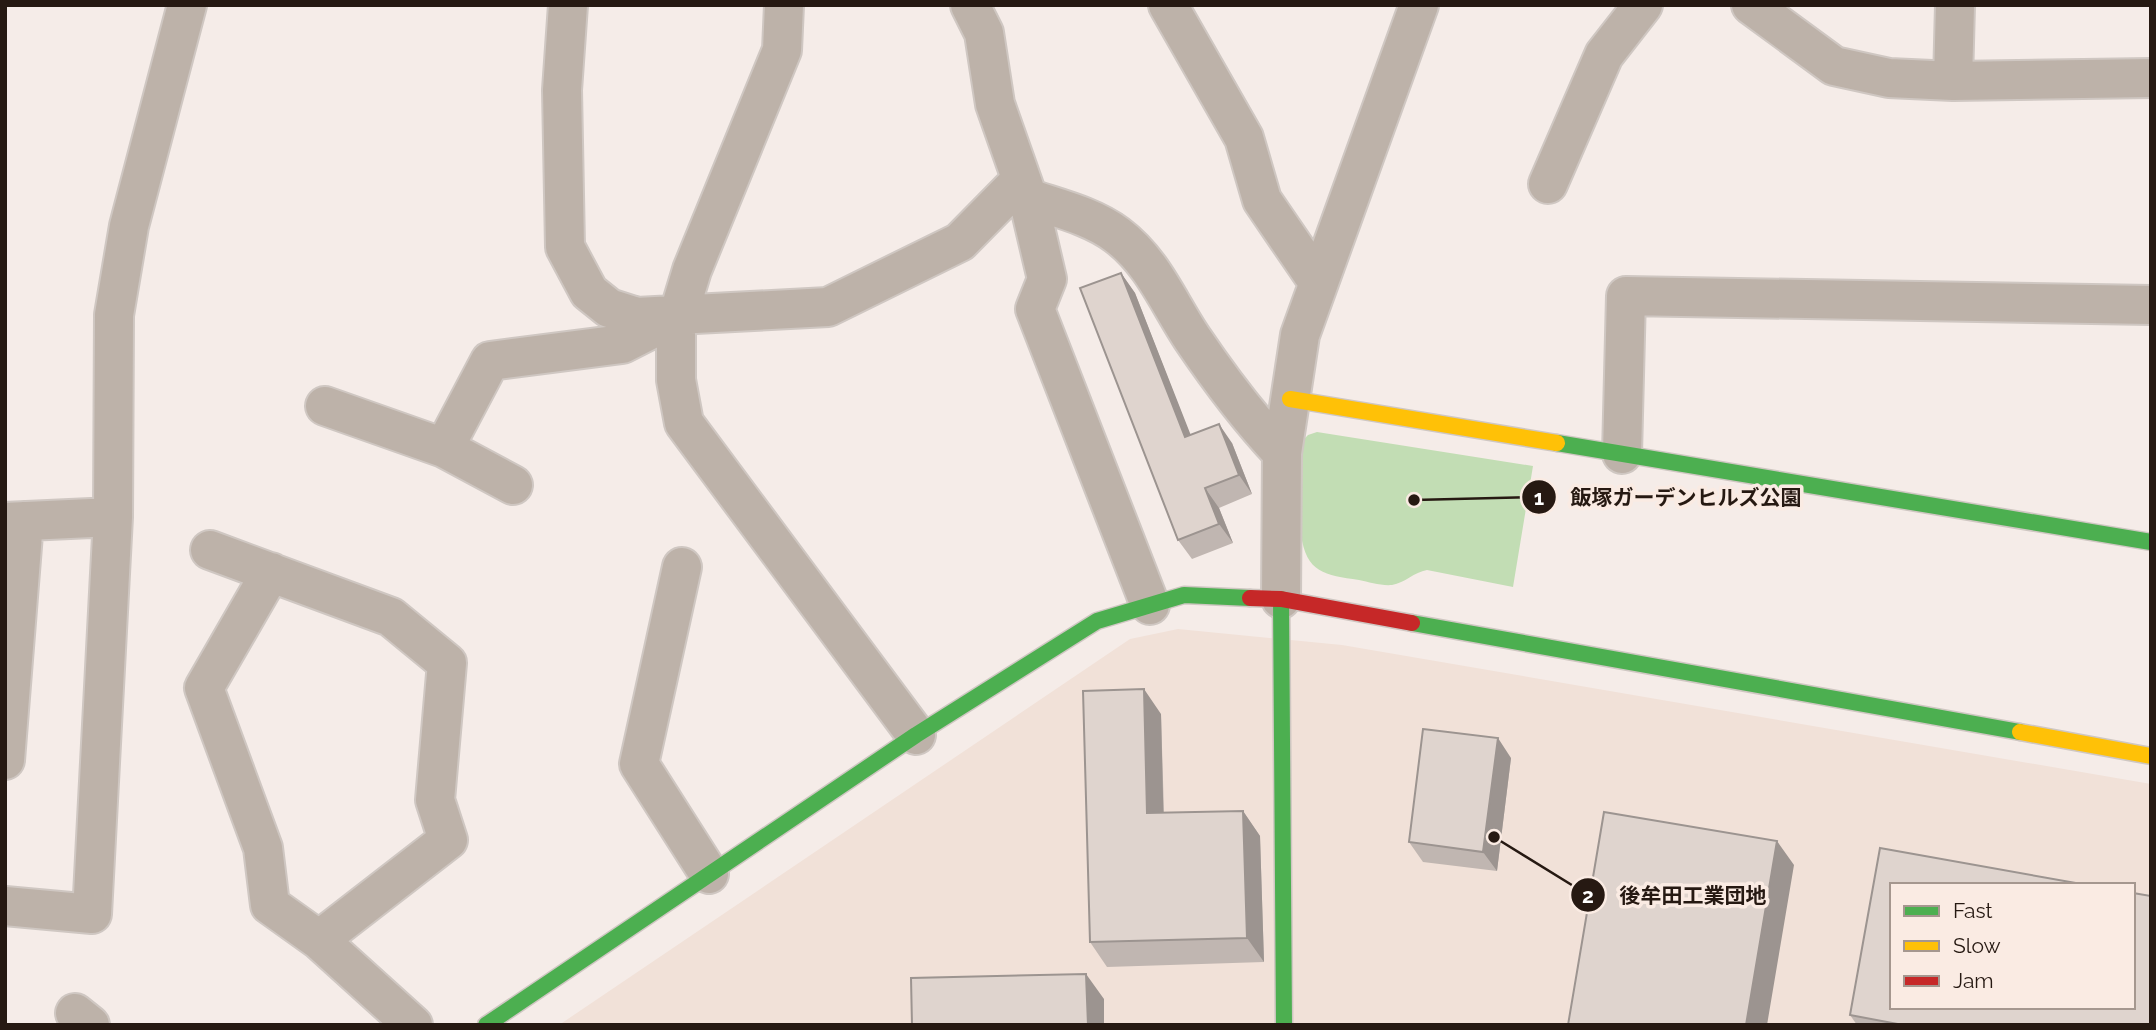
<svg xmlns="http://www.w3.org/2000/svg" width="2156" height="1030" font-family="Raleway,'Noto Sans JP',sans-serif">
	<rect width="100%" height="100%" fill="#f5ece8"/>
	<path fill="#f1e1d8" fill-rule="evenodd" d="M1178 629 1342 645 2151 784V1025H559L1130 639ZM1892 885H2133V1007H1892Z"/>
	<path fill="#c2ddb4" d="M1317 432 1533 466 1513 587 1427 570C1414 572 1405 583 1392 585 1381 586 1369 582 1359 580 1325 575 1306 573 1301 534L1303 440 1308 435Z"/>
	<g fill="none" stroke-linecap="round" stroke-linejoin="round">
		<defs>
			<path id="street" d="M568 5 562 90 565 247 589 292 609 308 637 317 828 307 960 242 1021 180
				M784 5 782 50 692 270 676 323V380L684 423 916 735
				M970 5 984 33 995 104 1028 198C1057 208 1092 216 1117 235 1153 262 1168 302 1192 338 1219 378 1249 418 1282 453
				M1168 5 1244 138 1262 200 1318 282
				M1751 5 1834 66 1889 78 1953 81 2151 78
				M1953 81 1955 5
				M1548 184 1604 55 1643 5
				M1028 198 1047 279 1035 309 1150 605
				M325 406 444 448 490 361 622 344 673 318
				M444 448 513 485
				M1622 454 1626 296 2151 305
				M113 517 114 315 129 226 187 5
				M5 522 113 517 92 914 5 906
				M210 550 391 617 447 663 435 800 448 840 319 940 413 1025
				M682 567 639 764 709 874
				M271 572 204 688 263 848 270 905 319 940
				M1281 599 1282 453 1300 335 1419 5
				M5 760 24 521
				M75 1013 90 1025"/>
			<path id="fast" d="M1557 443 2151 542
				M1281 599 1284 1025
				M1412 623 2020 732
				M486 1025 916 735 1097 621 1184 595 1250 598"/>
			<path id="slow" d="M1290 399 1557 443
				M2020 732 2151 756"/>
			<path id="jam" d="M1250 598 1281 599 1412 623"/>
		</defs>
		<use href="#street" stroke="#cfc7c2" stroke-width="42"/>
		<use href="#fast" stroke="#cfc7c2" stroke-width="19"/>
		<use href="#slow" stroke="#cfc7c2" stroke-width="19"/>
		<use href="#jam" stroke="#cfc7c2" stroke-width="19"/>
		<use href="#street" stroke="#bdb2a9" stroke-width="38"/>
		<use href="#fast" stroke="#4caf50" stroke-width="16"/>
		<use href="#slow" stroke="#ffc107" stroke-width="16"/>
		<use href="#jam" stroke="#c62828" stroke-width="16"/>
	</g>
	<path fill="#c0b6b1" d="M1121 273 1135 293 1190 435 1232 443 1252 494 1219 508 1233 543 1192 559 1178 540Z
		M1161 714 1164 813 1243 811 1260 836 1264 962 1107 967 1090 942Z
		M1511 758 1497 871 1423 862 1409 842Z
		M1850 1015 2151 1025H1857Z"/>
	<path fill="#9c9490" d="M1121 273 1135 293 1199 456 1185 437Z
		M1219 424 1232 443 1252 494 1239 475Z
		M1205 488 1219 508 1233 543 1219 524Z
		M1144 689 1161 714 1164 838 1147 813Z
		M1498 738 1511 758 1497 871 1483 852Z
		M1243 811 1260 836 1264 962 1247 938Z
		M1777 841 1794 865 1767 1025H1746Z
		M1086 974 1104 999V1025H1088Z"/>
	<path fill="#dfd4ce" stroke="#9c9490" stroke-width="2" d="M1121 273 1185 437 1219 424 1239 475 1205 488 1219 524 1178 540 1080 288Z
		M1144 689 1147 813 1243 811 1247 938 1090 942 1083 691Z
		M1423 729 1498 738 1483 852 1409 842Z
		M1604 812 1777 841 1746 1025H1568Z
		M1880 848 2087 885H1892V1007H2133V893L2151 896V1025H1903L1850 1015Z
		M1086 974 1088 1025H912L911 978Z"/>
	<path fill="none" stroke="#261912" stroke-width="2.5" d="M1414 500L1539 497M1494 837L1588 895"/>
	<g fill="#261912" stroke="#faebe3" stroke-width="2.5">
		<circle cx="1414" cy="500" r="7"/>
		<circle cx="1494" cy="837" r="7"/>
		<circle cx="1539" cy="497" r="18"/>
		<circle cx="1588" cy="895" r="18"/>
	</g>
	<g font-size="21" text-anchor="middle" font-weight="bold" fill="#fff">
		<text x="1539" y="505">1</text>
		<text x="1588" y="903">2</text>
	</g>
	<g font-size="21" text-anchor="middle" font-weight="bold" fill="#261912" stroke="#faebe3" stroke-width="7" stroke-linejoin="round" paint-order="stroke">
		<text x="1686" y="505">飯塚ガーデンヒルズ公園</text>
		<text x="1693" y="903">後牟田工業団地</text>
	</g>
	<rect width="2156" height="1030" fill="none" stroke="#261912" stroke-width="14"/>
	<rect x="1890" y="883" width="245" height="126" fill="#faebe3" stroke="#a5978f" stroke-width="2"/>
	<rect x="1904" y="906" width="35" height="10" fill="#4caf50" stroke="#a5978f" stroke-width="2"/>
	<text x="1953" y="918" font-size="21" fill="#261912">Fast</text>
	<rect x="1904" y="941" width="35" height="10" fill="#ffc107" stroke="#a5978f" stroke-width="2"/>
	<text x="1953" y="953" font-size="21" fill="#261912">Slow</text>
	<rect x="1904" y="976" width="35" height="10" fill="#c62828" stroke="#a5978f" stroke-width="2"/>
	<text x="1953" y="988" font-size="21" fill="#261912">Jam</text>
</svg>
